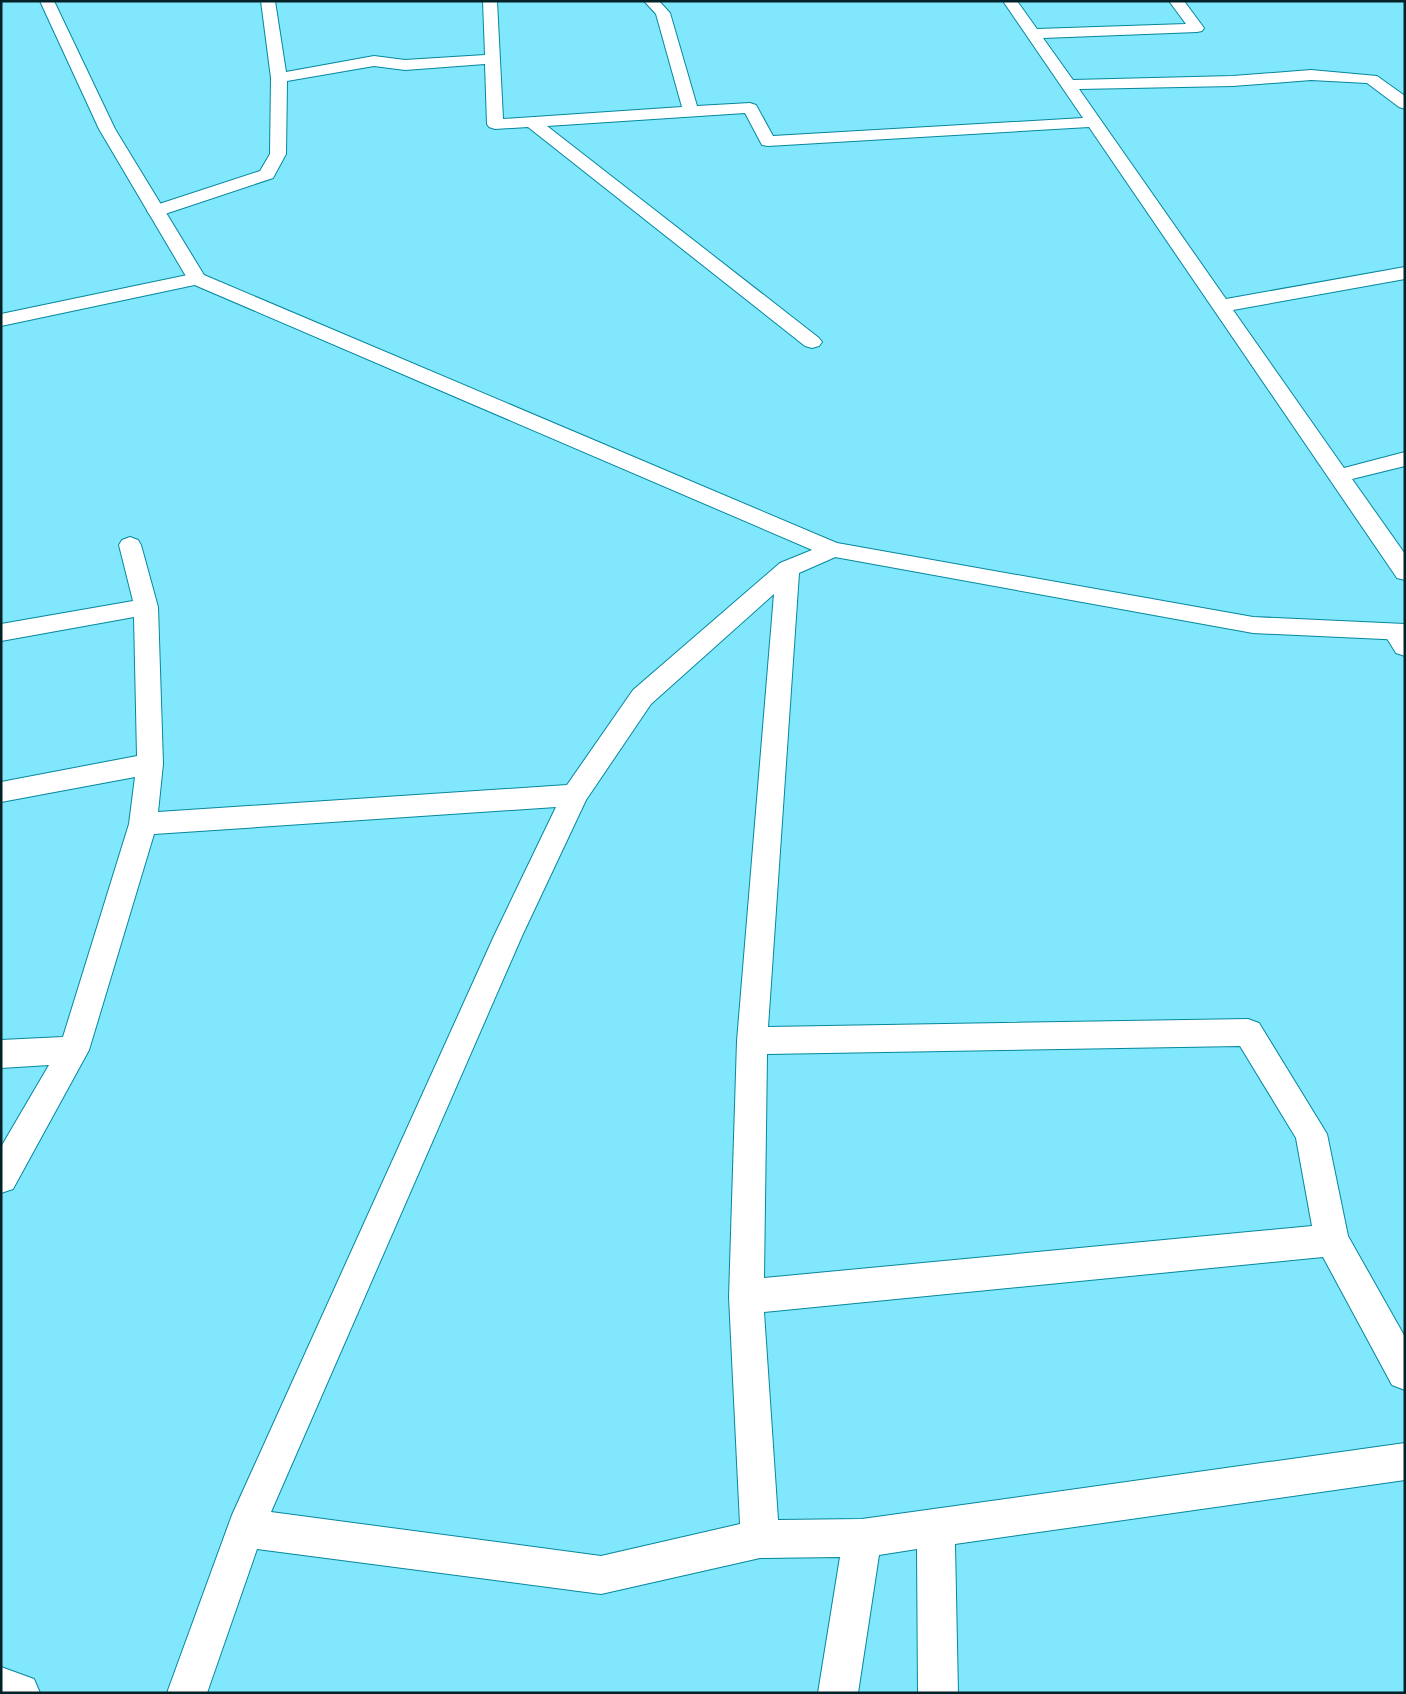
<svg xmlns="http://www.w3.org/2000/svg" width="1406" height="1694" font-family="'DM Sans',sans-serif">
	<rect width="100%" height="100%" fill="#80e7fd"/>
	<g fill="none" stroke-linecap="round" stroke-linejoin="round">
		<defs>
			<path id="minor" d="M261 1H275L286 72 374 56 405 60 485 55 483 1H497L503 119 682 107 656 14 644 1H659L670 13 697 106 750 103 756 105 773 136 1083 118 1003 1H1017L1037 29 1186 24 1169 1H1184L1204 28 1202 31 1197 32 1043 38 1073 80 1233 76 1311 70 1377 76 1405 96V109L1399 107 1367 83 1311 80 1233 86 1079 89 1226 299 1405 267V279L1233 310 1344 468 1405 452V466L1352 479 1405 554V580L1397 578 1089 127 768 146 762 145 745 113 547 126 819 338 822 342 819 346 812 348 805 346 528 127 495 129 489 127 487 124 485 64 405 70 374 66 287 81 286 154 273 178 162 215 156 216 150 215 147 211 150 207 260 171 270 154 271 78Z
				M197 273 204 275 206 279 204 283 1 326V314Z
				M130 537 138 540 141 545 158 607 163 764 158 812 567 785 633 690 780 563 824 545 832 542 840 545 843 550 840 555 799 573 768 1027 1248 1019 1259 1023 1327 1134 1348 1236 1405 1337V1390L1392 1385 1323 1257 764 1312 778 1520 862 1519 1405 1443V1480L955 1544 958 1693H918L917 1549 879 1555 858 1693H818L840 1557 760 1558 601 1594 257 1549 207 1693H167L232 1515 494 936 556 807 154 834 89 1050 13 1189 1 1193V1147L49 1065 1 1068V1040L63 1037 129 824 135 777 1 802V782L137 756 134 617 1 641V624L133 601 119 545 122 540ZM774 594 737 1041 729 1297 740 1524 601 1556 271 1512 522 936 586 800 651 704ZM1240 1046 1296 1138 1312 1226 764 1278 767 1054Z
				M1395 624 1405 628V656L1396 653 1383 632 1386 626Z
				M1 1667 34 1679 40 1693H1Z"/>
			<path id="tertiary" d="M40 1H54L115 129 204 275 837 543 1253 617 1405 624V640L1253 633 824 555 190 283 99 129Z"/>
		</defs>
		<use href="#minor" stroke="#05889d" stroke-width="2"/>
		<use href="#tertiary" stroke="#05889d" stroke-width="2"/>
		<use href="#minor" fill="#fff" fill-rule="evenodd"/>
		<use href="#tertiary" fill="#fff" fill-rule="evenodd"/>
	</g>
	<rect width="1406" height="1694" fill="none" stroke="#002228" stroke-width="5"/>
</svg>
